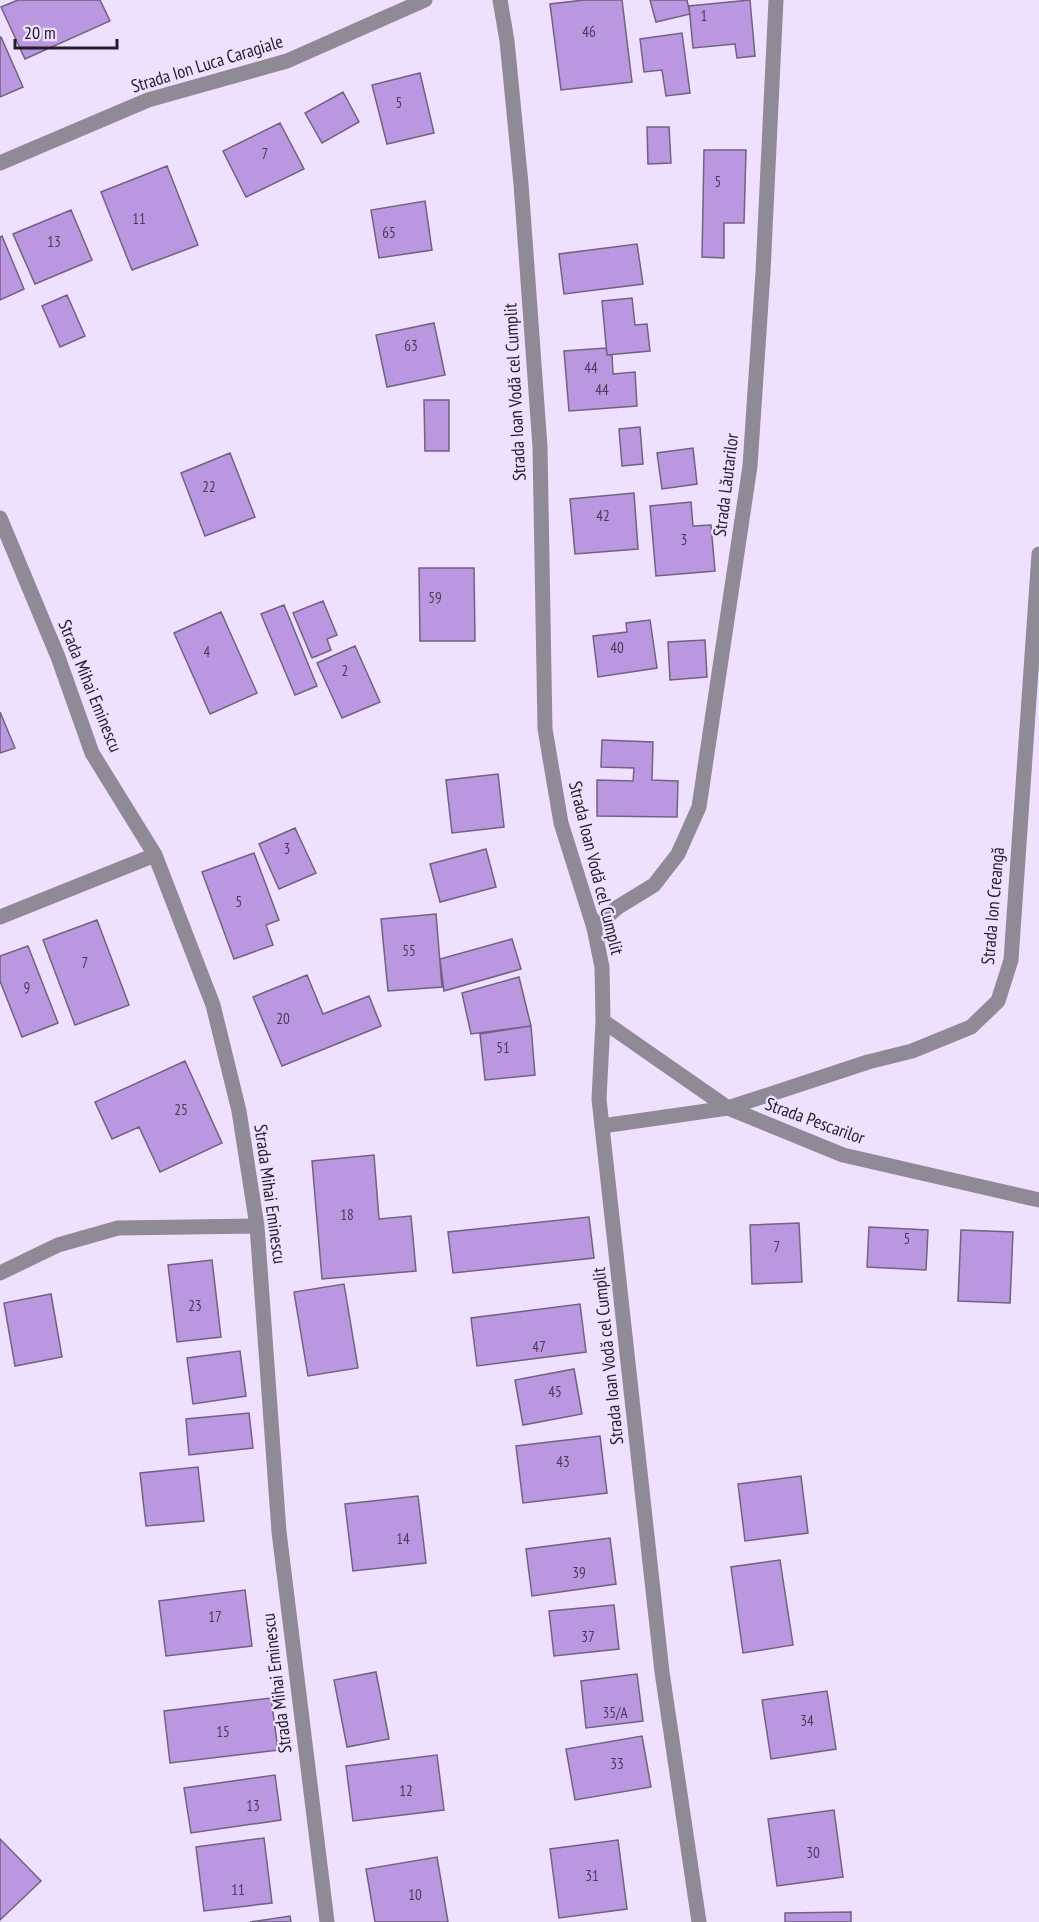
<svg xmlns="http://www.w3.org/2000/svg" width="1039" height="1922" font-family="'PT Sans Narrow',sans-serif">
	<rect width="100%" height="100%" fill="#eee0fe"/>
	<path fill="#bb97e2" stroke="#6f637d" stroke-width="1.5" d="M18 0H100L110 21 25 59 1 7Z
		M584 0H622L632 82 561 90 550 4Z
		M650 0H687L690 14 656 22Z
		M750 0 755 56 737 58 735 44 693 48 689 6Z
		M682 33 690 93 666 96 662 70 644 72 640 39Z
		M0 37H1L23 87 0 97Z
		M420 73 434 133 387 144 372 85Z
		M343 92 359 122 322 143 305 113Z
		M280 123 304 169 246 197 223 151Z
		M647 127H669L671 163 648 164Z
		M704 150H746L744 223H724V258L702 257Z
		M167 166 198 245 132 270 101 192Z
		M425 201 432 250 379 258 371 210Z
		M71 210 92 260 35 284 13 234Z
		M2 236 24 289 0 300V237Z
		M637 244 643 284 564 294 559 254Z
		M67 295 85 336 60 347 42 306Z
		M632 298 635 325 647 324 650 351 607 355 602 301Z
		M434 323 445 375 387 387 376 335Z
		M606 348 607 355H612L613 374 635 372 637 406 569 411 564 351Z
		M424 400H449V451H425Z
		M640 427 643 464 622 466 619 429Z
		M693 448 697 484 662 489 657 453Z
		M230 453 255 517 205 536 181 473Z
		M634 493 638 549 575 554 570 499Z
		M691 502 693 526 711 525 715 571 656 576 650 506Z
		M419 568H474L475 641H420Z
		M323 601 337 635 327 639 331 650 312 658 293 613Z
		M284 605 317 686 295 695 261 614Z
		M221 612 257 693 210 714 174 633Z
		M650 620 657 668 598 677 593 636 627 632 626 623Z
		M705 640 707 677 670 680 668 642Z
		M355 646 380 702 342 718 317 663Z
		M0 712 15 748 0 753Z
		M602 740 653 742 652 780 678 781 677 817 597 816V780L633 781 634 768 601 767Z
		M498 774 504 827 452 833 446 780Z
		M295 828 316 873 279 889 259 844Z
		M486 849 496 887 440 902 430 864Z
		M254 853 279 920 266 925 273 945 234 959 202 872Z
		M436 914 442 987 388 991 381 919Z
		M97 920 129 1005 75 1025 43 940Z
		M512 939 521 969 444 991 440 959Z
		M28 946 58 1023 22 1037 0 981V956Z
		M307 975 323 1014 369 996 381 1026 282 1066 253 997Z
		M519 977 531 1026 471 1034 462 993Z
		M531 1026 535 1075 485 1080 480 1034Z
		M185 1061 222 1143 160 1172 139 1127 112 1139 95 1102Z
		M374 1155 379 1219 411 1216 416 1271 322 1279 312 1161Z
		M589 1217 594 1258 453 1273 448 1232Z
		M799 1223 802 1282 752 1284 750 1225Z
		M869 1227 928 1230 926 1270 867 1267Z
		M961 1230 1013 1232 1010 1303 958 1301Z
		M212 1260 221 1337 177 1342 168 1265Z
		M344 1284 358 1368 308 1376 294 1292Z
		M51 1294 62 1357 15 1366 4 1303Z
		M580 1304 586 1352 477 1366 471 1318Z
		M240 1351 246 1396 193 1404 187 1358Z
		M574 1369 582 1414 523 1425 515 1380Z
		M249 1413 253 1448 189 1455 186 1419Z
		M600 1436 607 1493 523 1503 516 1446Z
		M198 1467 204 1521 146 1526 140 1473Z
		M801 1476 808 1533 745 1541 738 1484Z
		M418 1496 426 1563 353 1571 345 1504Z
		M610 1538 616 1584 532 1596 526 1549Z
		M780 1560 793 1645 743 1653 731 1567Z
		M245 1590 252 1646 166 1656 159 1601Z
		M614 1605 619 1649 554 1656 549 1611Z
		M376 1672 389 1739 347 1747 334 1680Z
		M637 1674 643 1721 586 1728 581 1681Z
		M827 1691 836 1749 771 1759 762 1700Z
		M271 1698 278 1750 170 1763 164 1711Z
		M642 1736 651 1787 575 1800 566 1749Z
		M437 1755 444 1810 353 1821 346 1766Z
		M275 1775 281 1820 191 1833 184 1788Z
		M834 1810 843 1877 777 1886 768 1819Z
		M264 1838 272 1903 204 1911 196 1847Z
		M0 1839 41 1881 0 1920Z
		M618 1840 627 1909 559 1918 550 1849Z
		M437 1857 448 1922H375L366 1869Z
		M851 1912V1922H785V1913Z
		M290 1916 291 1922H250Z"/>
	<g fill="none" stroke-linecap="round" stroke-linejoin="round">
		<path stroke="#8f8a96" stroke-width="15" d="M602 1126 728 1108"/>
		<path stroke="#8f8a96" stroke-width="15" d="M500 0 507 41 521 184 540 447 545 729 561 823 594 928 602 967 603 1021 599 1099 662 1672 699 1922
			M0 163 148 100 287 61 425 0
			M0 518 58 657 92 753 155 855 213 1005 239 1111 257 1226 279 1532 327 1922
			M0 917 155 855
			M594 928 618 907 654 885 678 854 699 807 750 466 763 272 776 0
			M603 1021 728 1108 843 1155 1039 1200
			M728 1108 868 1062 912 1051 971 1027 998 1001 1011 960 1039 554
			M0 1273 58 1245 118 1228 257 1226"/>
	</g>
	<g text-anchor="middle" stroke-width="4.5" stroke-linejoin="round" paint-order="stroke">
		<g font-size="15" fill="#483c56">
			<text x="704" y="21">1</text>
			<text x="589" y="37">46</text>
			<text x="399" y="108">5</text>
			<text x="265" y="159">7</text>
			<text x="718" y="187">5</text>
			<text x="139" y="224">11</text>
			<text x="389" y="238">65</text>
			<text x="54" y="247">13</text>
			<text x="411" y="351">63</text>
			<text x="591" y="373">44</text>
			<text x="602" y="395">44</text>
			<text x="209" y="492">22</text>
			<text x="603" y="521">42</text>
			<text x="684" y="545">3</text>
			<text x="435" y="603">59</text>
			<text x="617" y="653">40</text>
			<text x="207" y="657">4</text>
			<text x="345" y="676">2</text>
			<text x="287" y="854">3</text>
			<text x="239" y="907">5</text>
			<text x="409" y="956">55</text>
			<text x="85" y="968">7</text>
			<text x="27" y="993">9</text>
			<text x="283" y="1024">20</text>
			<text x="503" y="1053">51</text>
			<text x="181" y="1115">25</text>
			<text x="347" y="1220">18</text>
			<text x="907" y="1244">5</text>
			<text x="777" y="1252">7</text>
			<text x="195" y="1311">23</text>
			<text x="539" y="1352">47</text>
			<text x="555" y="1397">45</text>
			<text x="563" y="1467">43</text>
			<text x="403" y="1544">14</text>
			<text x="579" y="1578">39</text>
			<text x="215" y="1622">17</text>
			<text x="588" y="1642">37</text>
			<text x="615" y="1718">35/A</text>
			<text x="807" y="1726">34</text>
			<text x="223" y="1737">15</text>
			<text x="617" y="1769">33</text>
			<text x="406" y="1796">12</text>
			<text x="253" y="1811">13</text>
			<text x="813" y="1858">30</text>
			<text x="592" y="1881">31</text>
			<text x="238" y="1895">11</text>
			<text x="415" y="1900">10</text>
		</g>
		<g font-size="18" fill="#221d27" stroke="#eee0fe">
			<text transform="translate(207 64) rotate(-17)" y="6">Strada Ion Luca Caragiale</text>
			<text transform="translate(515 392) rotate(-93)" y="6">Strada Ioan Vodă cel Cumplit</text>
			<text transform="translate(726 485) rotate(-83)" y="6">Strada Lăutarilor</text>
			<text transform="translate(90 686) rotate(68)" y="6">Strada Mihai Eminescu</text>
			<text transform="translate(596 868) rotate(76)" y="6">Strada Ioan Vodă cel Cumplit</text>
			<text transform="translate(993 906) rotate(-85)" y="6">Strada Ion Creangă</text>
			<text transform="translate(815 1121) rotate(20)" y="6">Strada Pescarilor</text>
			<text transform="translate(270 1194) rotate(82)" y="6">Strada Mihai Eminescu</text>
			<text transform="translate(608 1356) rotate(-96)" y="6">Strada Ioan Vodă cel Cumplit</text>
			<text transform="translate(277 1683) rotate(-97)" y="6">Strada Mihai Eminescu</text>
		</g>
	</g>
	<path d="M15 39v9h102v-9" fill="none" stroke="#221d27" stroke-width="3"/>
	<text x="24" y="39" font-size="18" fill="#221d27" stroke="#eee0fe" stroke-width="4.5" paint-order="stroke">20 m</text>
</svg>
